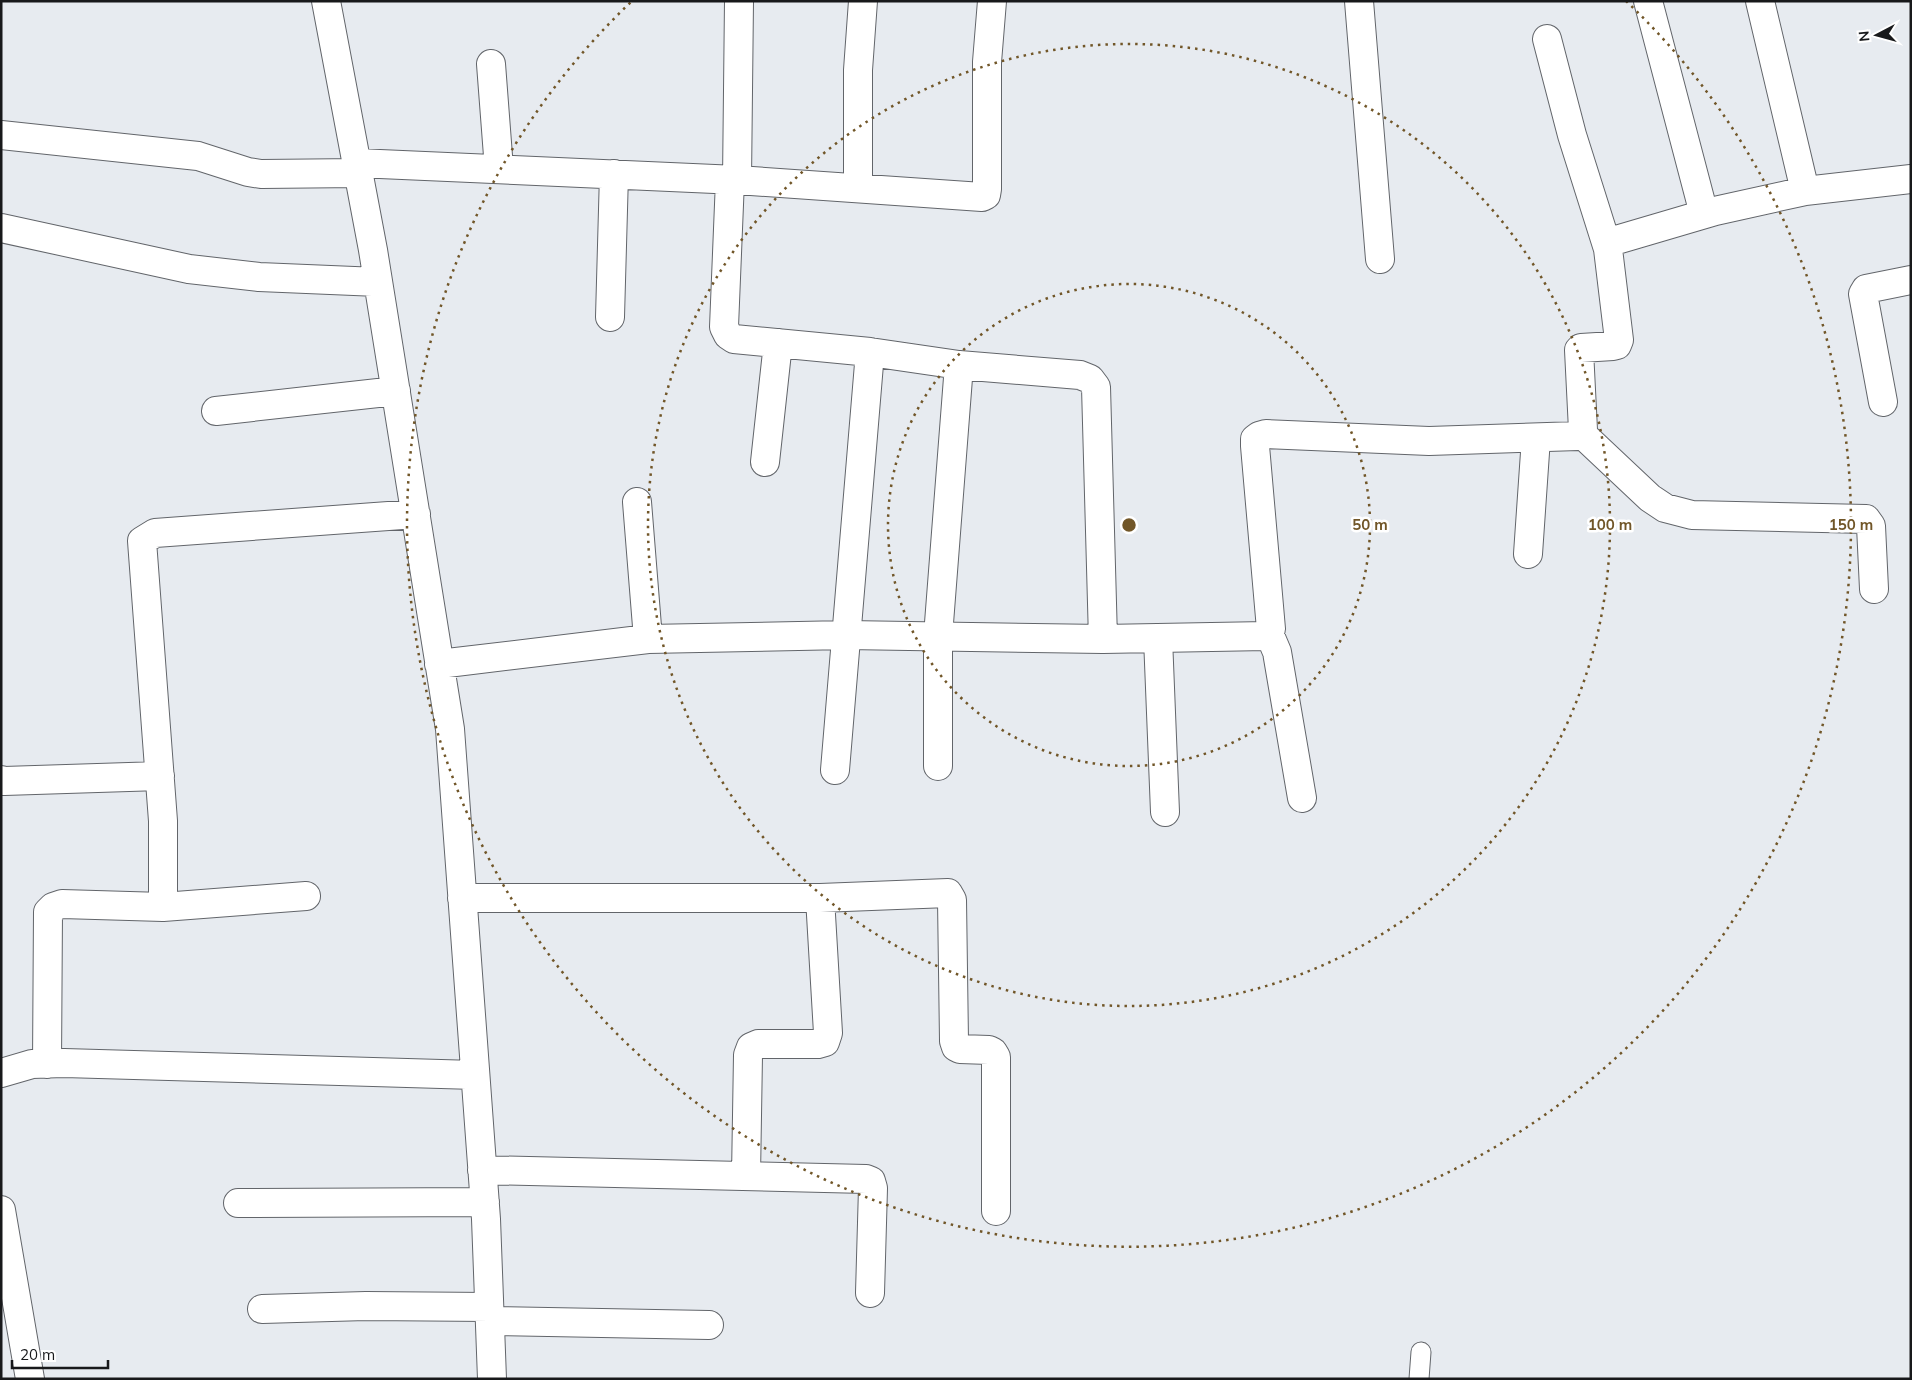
<svg xmlns="http://www.w3.org/2000/svg" width="1912" height="1380" font-family="Mulish,sans-serif">
	<rect width="100%" height="100%" fill="#e7ebf0"/>
	<g fill="none" stroke-linecap="round" stroke-linejoin="round">
		<defs>
			<path id="service" d="M1419 1379 1421 1352"/>
			<path id="minor" d="M326 1 373 250 450 729 486 1219 492 1379
				M1359 1 1380 259
				M1648 1 1704 214
				M1760 1 1805 191
				M1547 39 1572 135 1608 249
				M491 64 499 169
				M1 135 198 156 248 172 261 174 359 173
				M357 163 737 180 982 197 986 195 987 189V62L992 1
				M730 180 724 327 728 335 734 339 870 352 959 365 1080 375 1090 379 1096 387 1103 639
				M737 180 739 1
				M858 188V70L863 1
				M1 228 189 269 259 277 378 282
				M610 317 614 174
				M1883 402 1863 294 1866 289 1911 280
				M216 411 396 391
				M1582 434 1650 498 1665 508 1692 515 1866 519 1871 526 1874 589
				M765 462 778 343
				M637 502 648 639
				M1528 554 1536 438
				M1269 633 1277 652 1302 798
				M1158 638 1165 812
				M439 664 648 639 847 635 1103 639 1266 636 1271 629 1255 446V439L1259 436 1266 434 1429 441 1578 436 1582 434 1583 430 1579 350 1581 348 1613 346 1617 345 1619 340 1608 249 1609 245 1613 241 1715 211 1805 191 1911 179
				M938 766V636L959 365
				M835 770 870 352
				M1 780 4 781 160 776
				M462 898H820L948 893 952 900 954 1041 956 1047 960 1049 989 1050 993 1052 996 1057V1211
				M163 907V821L142 541 155 533 416 514
				M47 1064 48 912 53 907 62 904 163 907 306 896
				M1 1073 32 1064 64 1063 475 1075
				M482 1170 866 1179 871 1181 873 1188 870 1293
				M746 1176 748 1055 751 1047 758 1044H818L825 1042 828 1033 820 898
				M238 1203 485 1202
				M1 1210 30 1379
				M262 1309 366 1306 489 1307
				M490 1321 709 1325"/>
		</defs>
		<use href="#service" stroke="#62656a" stroke-width="21"/>
		<use href="#minor" stroke="#62656a" stroke-width="30"/>
		<use href="#service" stroke="#fff" stroke-width="19"/>
		<use href="#minor" stroke="#fff" stroke-width="28"/>
	</g>
	<g fill="none" stroke="#715628" stroke-width="2.5" stroke-dasharray="2.5 5">
		<circle cx="1129" cy="525" r="241"/>
		<circle cx="1129" cy="525" r="481"/>
		<path d="M1626 1A722 722 0 1 1 632 1"/>
	</g>
	<circle cx="1129" cy="525" r="8" fill="#715628" stroke="#fff" stroke-width="2.5"/>
	<g font-size="15" text-anchor="middle" font-weight="bold" fill="#715628" stroke="#fff" stroke-width="5" stroke-linejoin="round" paint-order="stroke">
		<text x="1370" y="530">50 m</text>
		<text x="1610" y="530">100 m</text>
		<text x="1851" y="530">150 m</text>
	</g>
	<rect width="1912" height="1380" fill="none" stroke="#18191b" stroke-width="5"/>
	<g transform="translate(1877 35) rotate(264)" stroke="#ffffff" stroke-width="4" paint-order="stroke">
	<path d="M0-4L9 19L0 12L-9 19Z" fill="#18191b"/>
	<text y="-8" font-size="14" font-weight="bold" text-anchor="middle" fill="#18191b">N</text>
	</g>
	<path d="M12 1360v8h96v-8" fill="none" stroke="#18191b" stroke-width="2.5"/>
	<text x="20" y="1360" font-size="15" fill="#18191b" stroke="#ffffff" stroke-width="4" paint-order="stroke">20 m</text>
</svg>
